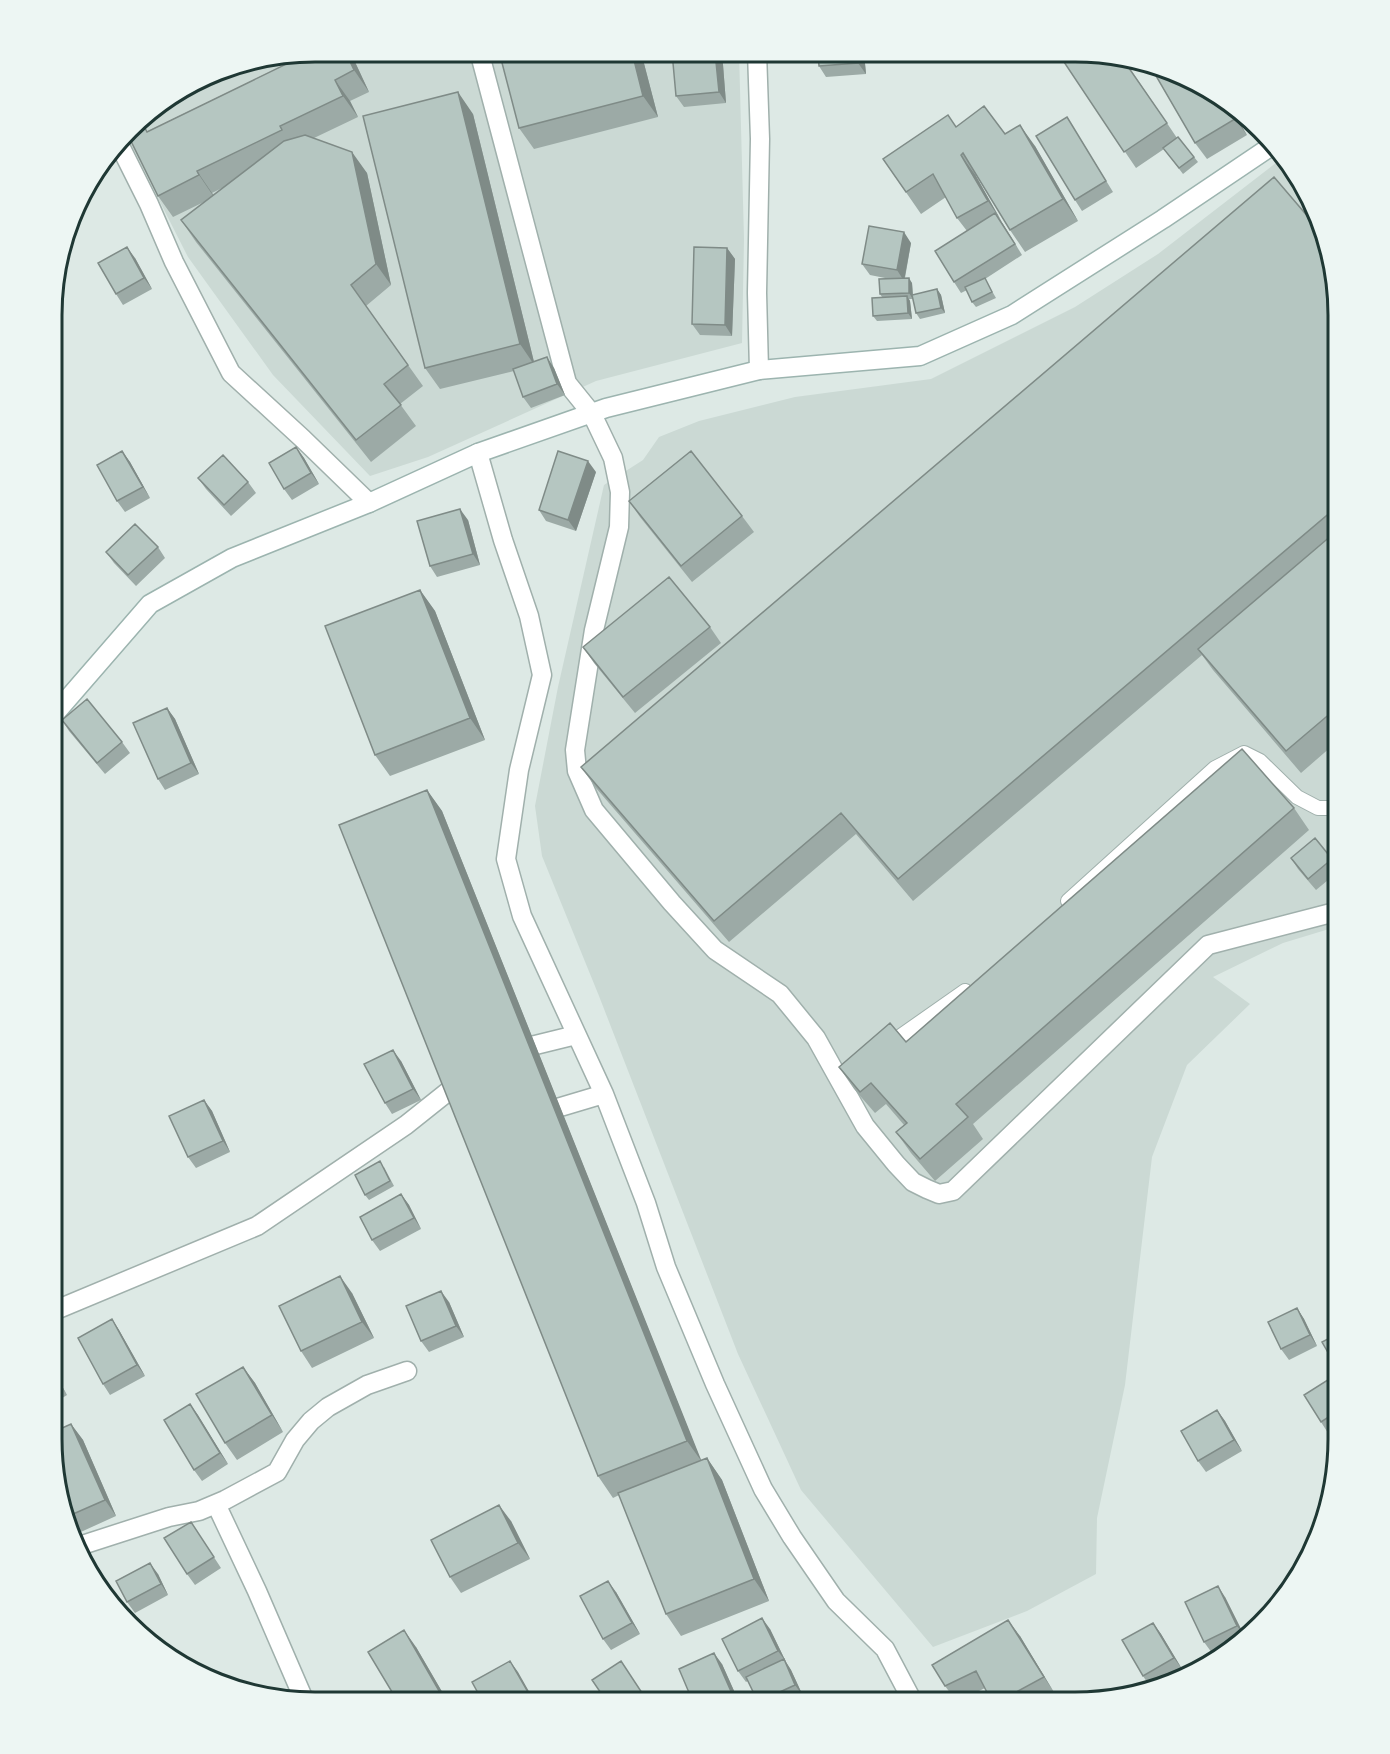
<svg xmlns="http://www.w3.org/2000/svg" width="1390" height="1754" font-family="Raleway,sans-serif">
	<rect width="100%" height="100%" fill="#dde9e5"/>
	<path fill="#cbd9d4" d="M315 51 739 52 744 239 742 343 596 381 428 457 370 476 273 375 188 257 126 135 141 116 230 65Z
		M1281 159 1304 183 1330 246 1339 315V926L1283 943 1213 977 1250 1004 1187 1065 1152 1157 1125 1385 1097 1518 1096 1574 1027 1611 933 1647 801 1490 738 1354 599 996 542 856 535 806 558 687 604 485 643 460 659 437 699 421 795 397 931 379 1075 307 1158 254Z"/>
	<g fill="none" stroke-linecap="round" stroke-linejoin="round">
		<defs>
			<path id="lane" d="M1068 901 1215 768 1244 753 1260 761 1297 797 1318 808H1339
				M888 1045 965 991"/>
			<path id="street" d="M479 51 567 383 592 414 613 458 620 492 619 527 594 630 575 750 577 771 594 810 672 903 715 950 780 994 816 1038 865 1126 896 1164 913 1182 927 1189 939 1194 953 1191 1208 945 1339 911
				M757 52 760 139 757 293 759 370
				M119 144 149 204 174 262 231 373 303 439 369 503
				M478 453 503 540 529 616 542 675 519 770 506 859 522 916 604 1094 646 1203 666 1267 715 1384 763 1489 792 1537 836 1601 885 1649 913 1702
				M511 1051 576 1035
				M537 1114 604 1094
				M51 1312 257 1226 406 1125 465 1078
				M216 1504 257 1591 305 1702
				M76 1547 169 1517 199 1511 225 1500 277 1472 295 1440 311 1421 328 1407 367 1385 407 1371"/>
			<path id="secondary" d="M52 717 150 604 232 558 369 503 478 453 606 408 759 370 920 356 1012 315 1163 219 1270 147"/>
		</defs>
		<use href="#lane" stroke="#a0b0ac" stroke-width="16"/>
		<use href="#street" stroke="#a0b0ac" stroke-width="21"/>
		<use href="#secondary" stroke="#9cb4af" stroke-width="21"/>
		<use href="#lane" stroke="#fff" stroke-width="14"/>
		<use href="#street" stroke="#fff" stroke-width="18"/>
		<use href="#secondary" stroke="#fff" stroke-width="18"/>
	</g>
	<path fill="#9caaa6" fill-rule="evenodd" d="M313 51H347L355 62 369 92 350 101 358 117 314 138 367 173 391 285 366 306 423 386 400 404 416 426 371 462 196 242 181 220 208 200 173 217 158 196 148 131ZM226 186 214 195 212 193Z
		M531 52H641L658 117 534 149 519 128Z
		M722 52 726 103 684 107 676 96Z
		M818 52 864 53 866 74 826 77 819 66Z
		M1058 53 1123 58 1177 138 1178 137 1198 162 1183 174 1164 149 1136 168Z
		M1222 96 1225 99 1247 135 1207 159 1195 143Z
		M473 114 534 362 554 368 565 395 531 408 523 397 514 371 440 389 425 368Z
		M1067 117 1113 192 1082 211 1075 200Z
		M956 126 1005 134 1035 146 1078 221 1025 252 1010 230 977 176H976L1002 223 1022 255 985 279 996 298 976 307 972 302 967 290 961 293 954 282 967 231 957 218 946 197 921 214 883 159Z
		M911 243 905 278 912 283 913 295 937 289 941 295 945 313 920 319 916 313 913 299H909L910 301 912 319 877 321 873 316 882 297 880 294 890 279 870 275 862 264Z
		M727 248 735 259 732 336 700 335 692 324Z
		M135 258 152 289 123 305 116 294Z
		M1339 315V740L1301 773 1213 670 1202 655 913 901 856 834 729 942 596 788 581 767Z
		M296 447 304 458 319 484 292 500 284 489Z
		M122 451 130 462 150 498 125 512 117 501Z
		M596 472 576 531 546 521 539 510Z
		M198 478 248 482 256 493 231 516 206 489Z
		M629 501 742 516 754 532 692 582 640 517Z
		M468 520 480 565 437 577 430 566Z
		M158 547 165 558 136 586 114 563 106 552Z
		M420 590 435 611 485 740 390 776 375 755Z
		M710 627 721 643 635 713 594 663 583 647Z
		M167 708 175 719 199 774 165 790 158 779Z
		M62 720 122 742 130 753 105 774 69 731Z
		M427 790 442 811 701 1461 707 1458 722 1480 769 1601 681 1636 666 1614 619 1495 613 1498 598 1476Z
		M1294 808 1309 830 973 1124 983 1139 935 1181 911 1153 896 1132 904 1125 886 1104 875 1113 854 1089 839 1067 906 1042Z
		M1291 858 1332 859 1339 868V871L1316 890 1298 869Z
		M52 924 56 930 52 933Z
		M401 1061 421 1100 392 1114 385 1103Z
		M204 1100 212 1111 230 1152 196 1168 188 1157Z
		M384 1167 394 1186 369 1200 365 1195Z
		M401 1194 409 1205 421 1229 380 1251 372 1240Z
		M352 1293 374 1338 312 1368 301 1351Z
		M449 1302 464 1337 429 1352 421 1341Z
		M1297 1308 1304 1319 1317 1346 1289 1360 1281 1349Z
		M112 1319 119 1330 145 1376 110 1395 103 1384Z
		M51 1367 67 1395 51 1405Z
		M243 1367 255 1383 283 1432 237 1460 225 1443Z
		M1338 1383V1427L1328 1433 1321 1422Z
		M190 1404 228 1464 202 1481 194 1470Z
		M1217 1410 1225 1421 1242 1451 1206 1472 1198 1461Z
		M71 1424 83 1440 116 1516 72 1536 60 1507Z
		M511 1521 530 1559 461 1593 450 1577Z
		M191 1522 221 1568 195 1585 187 1574Z
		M158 1574 168 1595 135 1613 127 1602Z
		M616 1592 640 1634 611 1650 603 1639Z
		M1225 1597 1245 1637 1212 1653 1204 1642Z
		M1153 1623 1161 1634 1182 1669 1160 1682 1149 1685 1143 1676Z
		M770 1629 786 1662 791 1670 803 1696 790 1702H758L748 1681 746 1682 738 1671Z
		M1020 1636 1055 1694 1039 1702H992L985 1688 957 1702 945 1686Z
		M416 1647 448 1702H398Z
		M722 1664 739 1702H693Z"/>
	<path fill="#7f8b87" d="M345 51H347L355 62 369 92 354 70Z
		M632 52H641L658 117 643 96Z
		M715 52H722L726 103 719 92Z
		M857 53H864L866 74 858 63Z
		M335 80 350 101 358 117 343 96Z
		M458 92 473 114 535 366 520 344Z
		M1221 95 1225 99 1247 135 1235 119Z
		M1020 125 1035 146 1078 221 1063 199Z
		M352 152 367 173 391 285 376 264Z
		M961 155 976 176 1002 222 988 201Z
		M197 171 212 193 214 197 199 175Z
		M995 213 1003 224 1022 255 1015 244Z
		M904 232 911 243 904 281 897 270Z
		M127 247 135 258 152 289 144 278Z
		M727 248 735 259 732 336 725 325Z
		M909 278 912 283 913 299 909 293Z
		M937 289 941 295 945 313 941 308Z
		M907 296 910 301 912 319 908 313Z
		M547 357 554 368 565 395 557 384Z
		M296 447 304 458 319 484 311 473Z
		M122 451 130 462 150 498 143 487Z
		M588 461 596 472 576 531 568 520Z
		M460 509 468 520 480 565 473 554Z
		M420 590 435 611 485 740 470 718Z
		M167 708 175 719 199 774 191 763Z
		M427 790 442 811 702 1462 687 1441Z
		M393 1050 401 1061 421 1100 413 1089Z
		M204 1100 212 1111 230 1152 223 1141Z
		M401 1194 409 1205 421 1229 414 1218Z
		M340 1276 352 1293 374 1338 362 1322Z
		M441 1291 449 1302 464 1337 456 1326Z
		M1297 1308 1304 1319 1317 1346 1310 1335Z
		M112 1319 119 1330 145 1376 137 1365Z
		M51 1367 67 1395 60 1384 51 1370Z
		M243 1367 255 1383 283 1432 272 1415Z
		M190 1404 198 1415 228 1464 220 1453Z
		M1217 1410 1225 1421 1242 1451 1234 1440Z
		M71 1424 83 1440 116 1516 105 1500Z
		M707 1458 722 1480 769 1601 754 1579Z
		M499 1505 511 1521 530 1559 518 1543Z
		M150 1563 158 1574 168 1595 161 1584Z
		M608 1581 616 1592 640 1634 632 1623Z
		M1218 1586 1225 1597 1245 1637 1237 1626Z
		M762 1618 770 1629 786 1662 778 1651Z
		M1008 1620 1020 1636 1055 1694 1044 1677Z
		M1153 1623 1161 1634 1182 1669 1174 1658Z
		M404 1630 416 1647 448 1702 439 1691Z
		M714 1653 722 1664 739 1702H737L733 1696Z
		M784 1659 791 1670 803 1696 795 1685Z
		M510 1661 518 1672 535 1702 533 1701Z"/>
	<path fill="#b5c6c1" stroke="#7f8b87" stroke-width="1.5" d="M313 51H345L354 70 335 80 343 96 280 126 282 130 197 171 199 175 158 196 127 133 132 127 142 122 147 132Z
		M531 52H632L643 96 519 128 501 59Z
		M672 52H715L719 92 676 96Z
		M818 52 857 53 858 63 819 66Z
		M1058 53H1110L1122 58 1167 123 1124 152Z
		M1152 69 1221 95 1235 119 1195 143Z
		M458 92 520 344 425 368 363 116Z
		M984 106 1005 134 1020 125 1063 199 1010 230 963 153 961 155 988 201 957 218 933 174 906 192 883 159 948 115 956 127Z
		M1067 117 1106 181 1075 200 1036 136Z
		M305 135 352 152 376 264 351 285 408 365 384 384 401 405 356 440 181 220 284 141Z
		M1178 137 1194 157 1179 168 1163 148Z
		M1274 177 1327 239 1330 246 1339 315V505L898 879 841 813 714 921 581 767Z
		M995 213 1015 244 954 282 935 251Z
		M869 226 904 232 897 270 862 264Z
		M127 247 144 278 116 294 98 263Z
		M694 247 727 248 725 325 692 324Z
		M909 278V293L880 294 879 279Z
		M985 278 992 292 972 302 965 287Z
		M937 289 941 308 916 313 912 295Z
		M907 296 908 313 873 316 872 298Z
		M547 357 557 384 523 397 513 369Z
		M296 447 311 473 284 489 269 463Z
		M122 451 143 487 117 501 97 465Z
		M558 451 588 461 568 520 539 510Z
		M691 451 742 516 681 566 629 501Z
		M223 455 248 482 224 505 198 478Z
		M460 509 473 554 430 566 417 521Z
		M135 524 158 547 128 575 106 552Z
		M1339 529V706L1286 751 1198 649Z
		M669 577 710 627 623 697 583 647Z
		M420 590 470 718 375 755 325 626Z
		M87 699 122 742 97 763 62 720Z
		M167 708 191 763 158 779 133 723Z
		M1242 749 1294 808 956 1104 968 1117 920 1159 896 1132 907 1123 871 1083 860 1092 839 1067 890 1023 906 1042Z
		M427 790 687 1441 598 1476 339 825Z
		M1315 838 1332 859 1308 879 1291 858Z
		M393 1050 413 1089 385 1103 364 1064Z
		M204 1100 223 1141 188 1157 169 1116Z
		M380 1161 390 1181 365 1195 355 1175Z
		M401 1194 414 1218 372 1240 360 1217Z
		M340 1276 362 1322 301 1351 279 1306Z
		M441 1291 456 1326 421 1341 406 1306Z
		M1297 1308 1310 1335 1281 1349 1268 1322Z
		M112 1319 137 1365 103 1384 78 1338Z
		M1339 1333 1338 1367 1337 1368 1322 1342Z
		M243 1367 272 1415 225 1443 196 1394Z
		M51 1370 60 1384 51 1389Z
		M1334 1376 1338 1384V1411L1321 1422 1304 1395Z
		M190 1404 220 1453 194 1470 164 1420Z
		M1217 1410 1234 1440 1198 1461 1181 1431Z
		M71 1424 105 1500 64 1518 60 1507 51 1439V1433Z
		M707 1458 754 1579 666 1614 618 1493Z
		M499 1505 518 1543 450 1577 431 1540Z
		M191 1522 214 1557 187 1574 164 1538Z
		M150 1563 161 1584 127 1602 116 1581Z
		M608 1581 632 1623 603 1639 580 1596Z
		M1218 1586 1237 1626 1204 1642 1185 1602Z
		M1291 1588 1278 1604 1274 1597Z
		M762 1618 778 1651 738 1671 722 1639Z
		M1008 1620 1044 1677 998 1702H992L976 1671 945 1686 932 1665Z
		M1153 1623 1174 1658 1143 1676 1122 1640Z
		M404 1630 439 1691 419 1702H398L368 1652Z
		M714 1653 733 1696 719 1702H693L679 1669Z
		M784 1659 795 1685 758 1702 746 1677Z
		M510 1661 533 1701 530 1702H483L472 1682Z
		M621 1661 648 1702H607L592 1680Z"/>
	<path d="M0 0H1390V1754H0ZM315 62H1075A253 253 0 0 1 1328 315V1439A253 253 0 0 1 1075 1692H315A253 253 0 0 1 62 1439V315A253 253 0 0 1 315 62Z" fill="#edf6f3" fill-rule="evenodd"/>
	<path fill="none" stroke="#1f3834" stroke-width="3" d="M315 62H1075A253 253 0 0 1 1328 315V1439A253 253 0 0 1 1075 1692H315A253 253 0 0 1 62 1439V315A253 253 0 0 1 315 62Z"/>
</svg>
